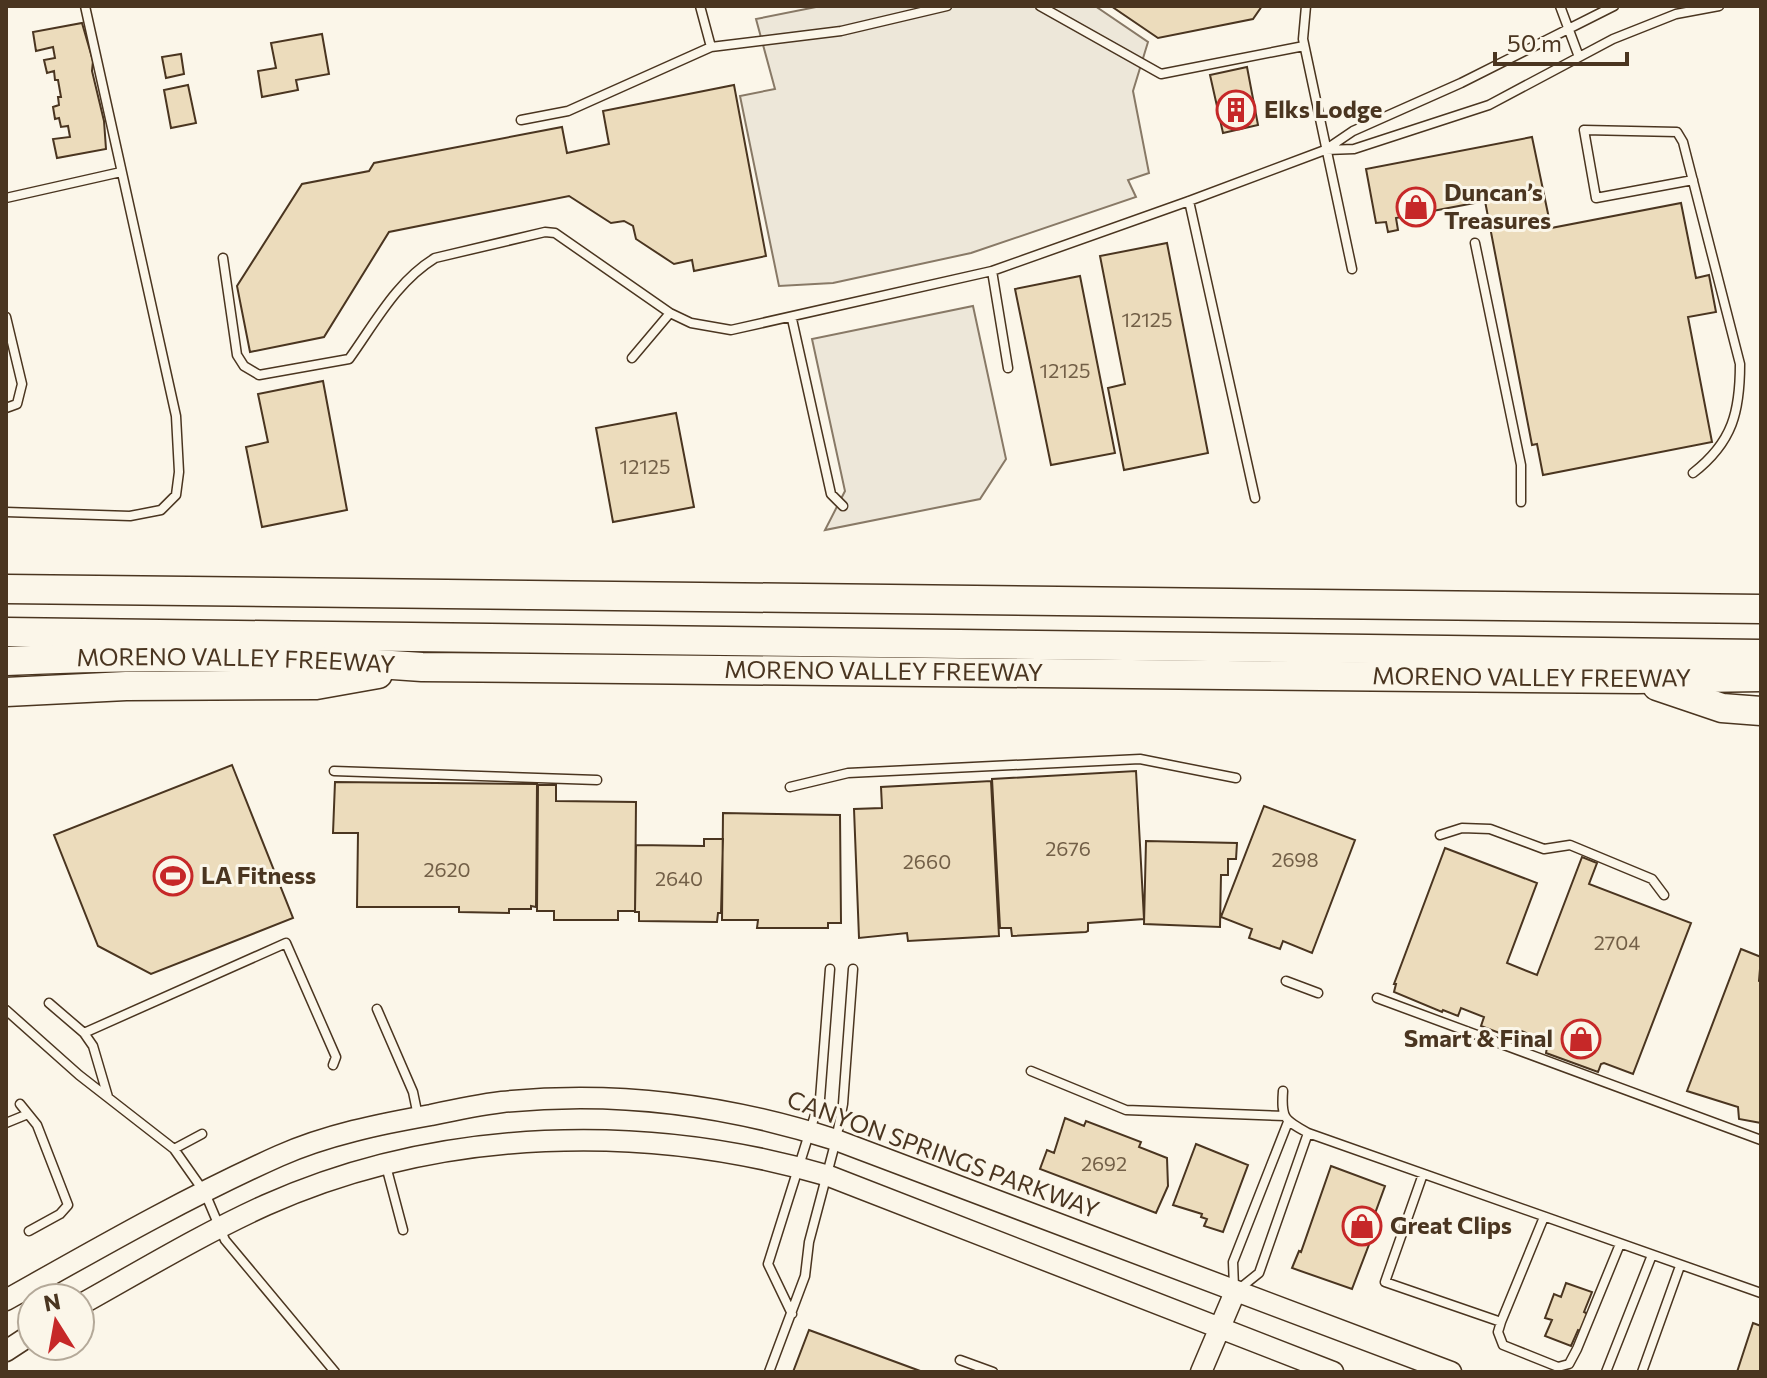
<svg xmlns="http://www.w3.org/2000/svg" width="1767" height="1378" font-family="Commissioner,sans-serif">
	<rect width="100%" height="100%" fill="#fbf6e9"/>
	<path fill="#ede7d9" stroke="#887966" stroke-width="2" d="M821 6H1095L1148 42 1133 91 1149 173 1128 180 1136 197 971 253 833 283 779 286 740 96 775 89 756 19Z
		M973 306 1006 459 980 499 825 530 845 491 812 339Z"/>
	<path fill="#ecdcbc" stroke="#4a3520" stroke-width="2" d="M1111 6H1262L1253 19 1158 38Z
		M82 23 93 61 92 71 104 121 106 149 57 158 53 139 70 137 68 126 61 127 59 118 55 119 53 107 59 105 58 97H61L58 80H55L54 71 47 73 44 60 55 58 53 47 36 51 33 32Z
		M322 34 329 74 296 80 298 90 262 97 258 71 276 68 271 43Z
		M181 54 184 74 166 78 162 57Z
		M1247 67 1258 125 1223 133 1210 75Z
		M188 85 196 123 171 128 164 90Z
		M734 85 766 256 694 271 692 260 674 264 636 239 633 226 624 221 611 223 569 196 389 232 324 337 250 352 237 286 302 184 369 171 374 163 562 127 567 153 609 144 603 111Z
		M1532 137 1551 228 1681 203 1696 278 1709 275 1716 312 1688 317 1712 442 1543 475 1537 444 1532 445 1485 201 1396 218 1398 230 1388 232 1386 222 1376 223 1366 169Z
		M1167 243 1208 453 1124 470 1108 388 1125 384 1100 256Z
		M1080 276 1115 453 1051 465 1015 289Z
		M323 381 347 510 262 527 246 447 268 442 258 394Z
		M676 413 694 507 613 522 596 428Z
		M232 765 293 918 151 974 98 946 54 835Z
		M1136 771 1144 919 1088 923V931L1086 932 1012 936 1011 928H1000L992 779Z
		M991 781 999 936 908 941 907 933 859 938 854 809 882 808 881 787Z
		M335 782 537 784 536 907 531 906V909H509V913L459 912V907H357L358 833H333Z
		M538 785H556V801L636 802 635 911H618V920H554V911H537Z
		M1264 806 1355 840 1312 953 1283 941 1280 949 1249 938 1252 929 1221 917Z
		M723 813 840 815 841 923H828V928H757L758 920H722Z
		M704 839H723L721 913H718L717 922 639 921V912H635L636 845 704 846Z
		M1146 841 1237 843 1236 859H1228V875H1221L1220 927 1144 924Z
		M1445 848 1537 883 1507 963 1537 975 1582 857 1597 863 1589 884 1691 923 1633 1074 1604 1063 1601 1064 1598 1072 1546 1053 1548 1042 1519 1030 1515 1039 1481 1026 1484 1017 1461 1008 1458 1016 1443 1010 1442 1012 1394 992 1396 984H1394Z
		M1741 949 1761 957 1759 981 1761 982V1123L1739 1119 1738 1107 1687 1091Z
		M1065 1118 1084 1126 1086 1121 1141 1142 1139 1147 1167 1158 1168 1186 1156 1213 1040 1169 1047 1150 1054 1153Z
		M1196 1144 1248 1165 1223 1232 1204 1226 1207 1219 1201 1217 1202 1214 1173 1205Z
		M1331 1166 1385 1186 1373 1219 1378 1221 1352 1289 1292 1268 1299 1251 1301 1252Z
		M1566 1283 1592 1292 1584 1312 1588 1314 1580 1331 1578 1330 1571 1346 1545 1336 1552 1320 1545 1318 1554 1294 1561 1297Z
		M1753 1323 1761 1326V1372H1737Z
		M809 1330 923 1372H793Z"/>
	<g fill="none" stroke-linecap="round" stroke-linejoin="round">
		<defs>
			<path id="service" d="M700 6 711 47
				M1040 6 1161 74 1304 46
				M1306 6 1303 39 1352 269
				M1560 6 1579 57
				M521 120 568 111 711 47 841 31 947 6
				M1326 150 1354 149 1489 105 1613 39 1676 14 1719 6
				M1693 180 1596 198 1584 130 1677 132 1683 142 1740 364C1740 411 1733 442 1693 473
				M6 198 121 172
				M1189 201 1255 498
				M1475 243 1521 465V502
				M223 258 237 355 244 366 259 375 349 359C375 323 396 282 435 258L545 232 555 233 670 313 691 323 731 330 992 271 1189 201 1325 150 1353 131 1461 83 1614 6
				M992 271 1008 368
				M6 317 22 384 17 404 6 408
				M792 319 831 494 843 506
				M632 358 670 313
				M6 512 130 516 161 510 176 495 179 472 176 416 85 6
				M334 771 597 780
				M790 787 848 773 1140 759 1236 778
				M1440 835 1462 828 1490 829 1544 849 1570 845 1652 879 1664 895
				M1286 981 1318 993
				M1377 998 1761 1140
				M49 1003 84 1033 93 1046 108 1097
				M377 1009 413 1092 418 1116
				M6 1010 79 1075 174 1149 205 1193 225 1240 335 1372
				M84 1033 286 943 336 1057 333 1065
				M1031 1071 1126 1110 1285 1116
				M1283 1091C1281 1118 1284 1120 1308 1133L1761 1293
				M20 1104 37 1125 68 1205 60 1214 29 1231
				M6 1123 28 1114
				M174 1149 202 1134
				M386 1166 403 1230
				M1423 1174 1385 1282 1501 1322 1544 1217
				M1234 1287 1233 1262 1288 1122
				M1239 1289 1259 1273 1308 1133
				M792 1314 768 1264 820 1099 830 969
				M1501 1322 1498 1332 1503 1345 1558 1367 1569 1364 1577 1349 1620 1244
				M960 1360 993 1372
				M769 1372 805 1276 809 1242 836 1140 843 1104 853 969
				M1606 1372 1652 1255
				M1642 1372 1680 1266"/>
			<path id="tertiary" d="M6 1300C95 1250 185 1198 279 1156 326 1135 380 1124 431 1115 454 1110 478 1105 502 1102 616 1090 728 1105 836 1140L1451 1372
				M80 1305C141 1271 202 1234 266 1205 441 1127 647 1122 829 1176L1333 1372
				M6 1351 32 1334
				M1201 1372 1235 1292"/>
			<g id="motorway">
				<path d="M6 589 1761 609"/>
				<path d="M6 632 1761 654"/>
				<path id="s1" d="M6 661C145 654 284 657 422 667L1637 679 1761 677"/>
				<path d="M1657 686 1722 708 1761 711"/>
				<path d="M6 692 126 686 316 685 378 674"/>
			</g>
		</defs>
		<use href="#service" stroke="#4a3520" stroke-width="11"/>
		<use href="#tertiary" stroke="#4a3520" stroke-width="23"/>
		<use href="#motorway" stroke="#4a3520" stroke-width="31"/>
		<use href="#service" stroke="#fbf6e9" stroke-width="8"/>
		<use href="#tertiary" stroke="#fbf6e9" stroke-width="20"/>
		<use href="#motorway" stroke="#fbf6e9" stroke-width="28"/>
	</g>
	<defs>
		<symbol id="building-ring" viewBox="-11 -11 22 22"><circle r="9.5" fill="#fbf6e9" stroke="#c62828" stroke-width="1.5"/><path d="M-4-6H4V6H1V3H-1V6H-4ZM-2.5-4.3h1.7v1.8h-1.7ZM.8-4.3h1.7v1.8H.8ZM-2.5-1h1.7V.8h-1.7ZM.8-1h1.7V.8H.8Z" fill="#c62828"/></symbol>
		<symbol id="shop-ring" viewBox="-11 -11 22 22"><circle r="9.5" fill="#fbf6e9" stroke="#c62828" stroke-width="1.5"/><path d="M-5-2.5h2.3a2.7 3.5 0 0 1 5.4 0H5L5.5 6h-11ZM-1.5-2.5h3a1.5 2.3 0 0 0-3 0Z" fill="#c62828"/></symbol>
		<symbol id="stadium-ring" viewBox="-11 -11 22 22"><circle r="9.5" fill="#fbf6e9" stroke="#c62828" stroke-width="1.5"/><path d="M0-5a6.5 5 0 1 0 0 10a6.5 5 0 1 0 0-10ZM-3.5-1.8h7v3.6h-7Z" fill="#c62828"/></symbol>
	</defs>
	<g fill-rule="evenodd">
		<use href="#building-ring" x="1214" y="88" width="44" height="44"/>
		<use href="#shop-ring" x="1394" y="185" width="44" height="44"/>
		<use href="#stadium-ring" x="151" y="854" width="44" height="44"/>
		<use href="#shop-ring" x="1559" y="1017" width="44" height="44"/>
		<use href="#shop-ring" x="1340" y="1204" width="44" height="44"/>
	</g>
	<g text-anchor="middle" stroke-width="6" stroke-linejoin="round" paint-order="stroke">
		<g font-size="20" fill="#725f47">
			<text x="1147" y="327">12125</text>
			<text x="1065" y="378">12125</text>
			<text x="645" y="474">12125</text>
			<text x="1068" y="856">2676</text>
			<text x="1295" y="867">2698</text>
			<text x="927" y="869">2660</text>
			<text x="447" y="877">2620</text>
			<text x="679" y="886">2640</text>
			<text x="1617" y="950">2704</text>
			<text x="1104" y="1171">2692</text>
		</g>
		<g font-size="24" font-weight="bold" fill="#4a3520" stroke="#fbf6e9" text-anchor="start">
			<text x="1264" y="118">Elks Lodge</text>
			<text x="1444" y="201">Duncan’s<tspan x="1444" dy="28">Treasures</tspan></text>
			<text x="201" y="884">LA Fitness</text>
			<text x="1553" y="1047" text-anchor="end">Smart &amp; Final</text>
			<text x="1390" y="1234">Great Clips</text>
		</g>
		<g font-size="24" fill="#4a3520" stroke="#fbf6e9">
			<text dy="8" stroke="none"><textPath href="#s1" startOffset="230">MORENO VALLEY FREEWAY</textPath></text>
			<text dy="8" stroke="none"><textPath href="#s1" startOffset="878">MORENO VALLEY FREEWAY</textPath></text>
			<text dy="8" stroke="none"><textPath href="#s1" startOffset="1526">MORENO VALLEY FREEWAY</textPath></text>
			<text transform="translate(943 1155) rotate(20)" y="8">CANYON SPRINGS PARKWAY</text>
		</g>
	</g>
	<rect width="1767" height="1378" fill="none" stroke="#4a3520" stroke-width="16"/>
	<g transform="translate(56 1322) rotate(349)"><circle r="38" fill="#fbf6e9" stroke="#b4a999" stroke-width="2"/>
	<path d="M0-6L14 30L0 20L-14 30Z" fill="#c62828"/>
	<text y="-12" font-size="22" font-weight="bold" text-anchor="middle" fill="#4a3520">N</text>
	</g>
	<path d="M1495 52v12h132v-12" fill="none" stroke="#4a3520" stroke-width="4"/>
	<text x="1507" y="52" font-size="24" fill="#4a3520" stroke="#fbf6e9" stroke-width="6" paint-order="stroke">50 m</text>
</svg>
